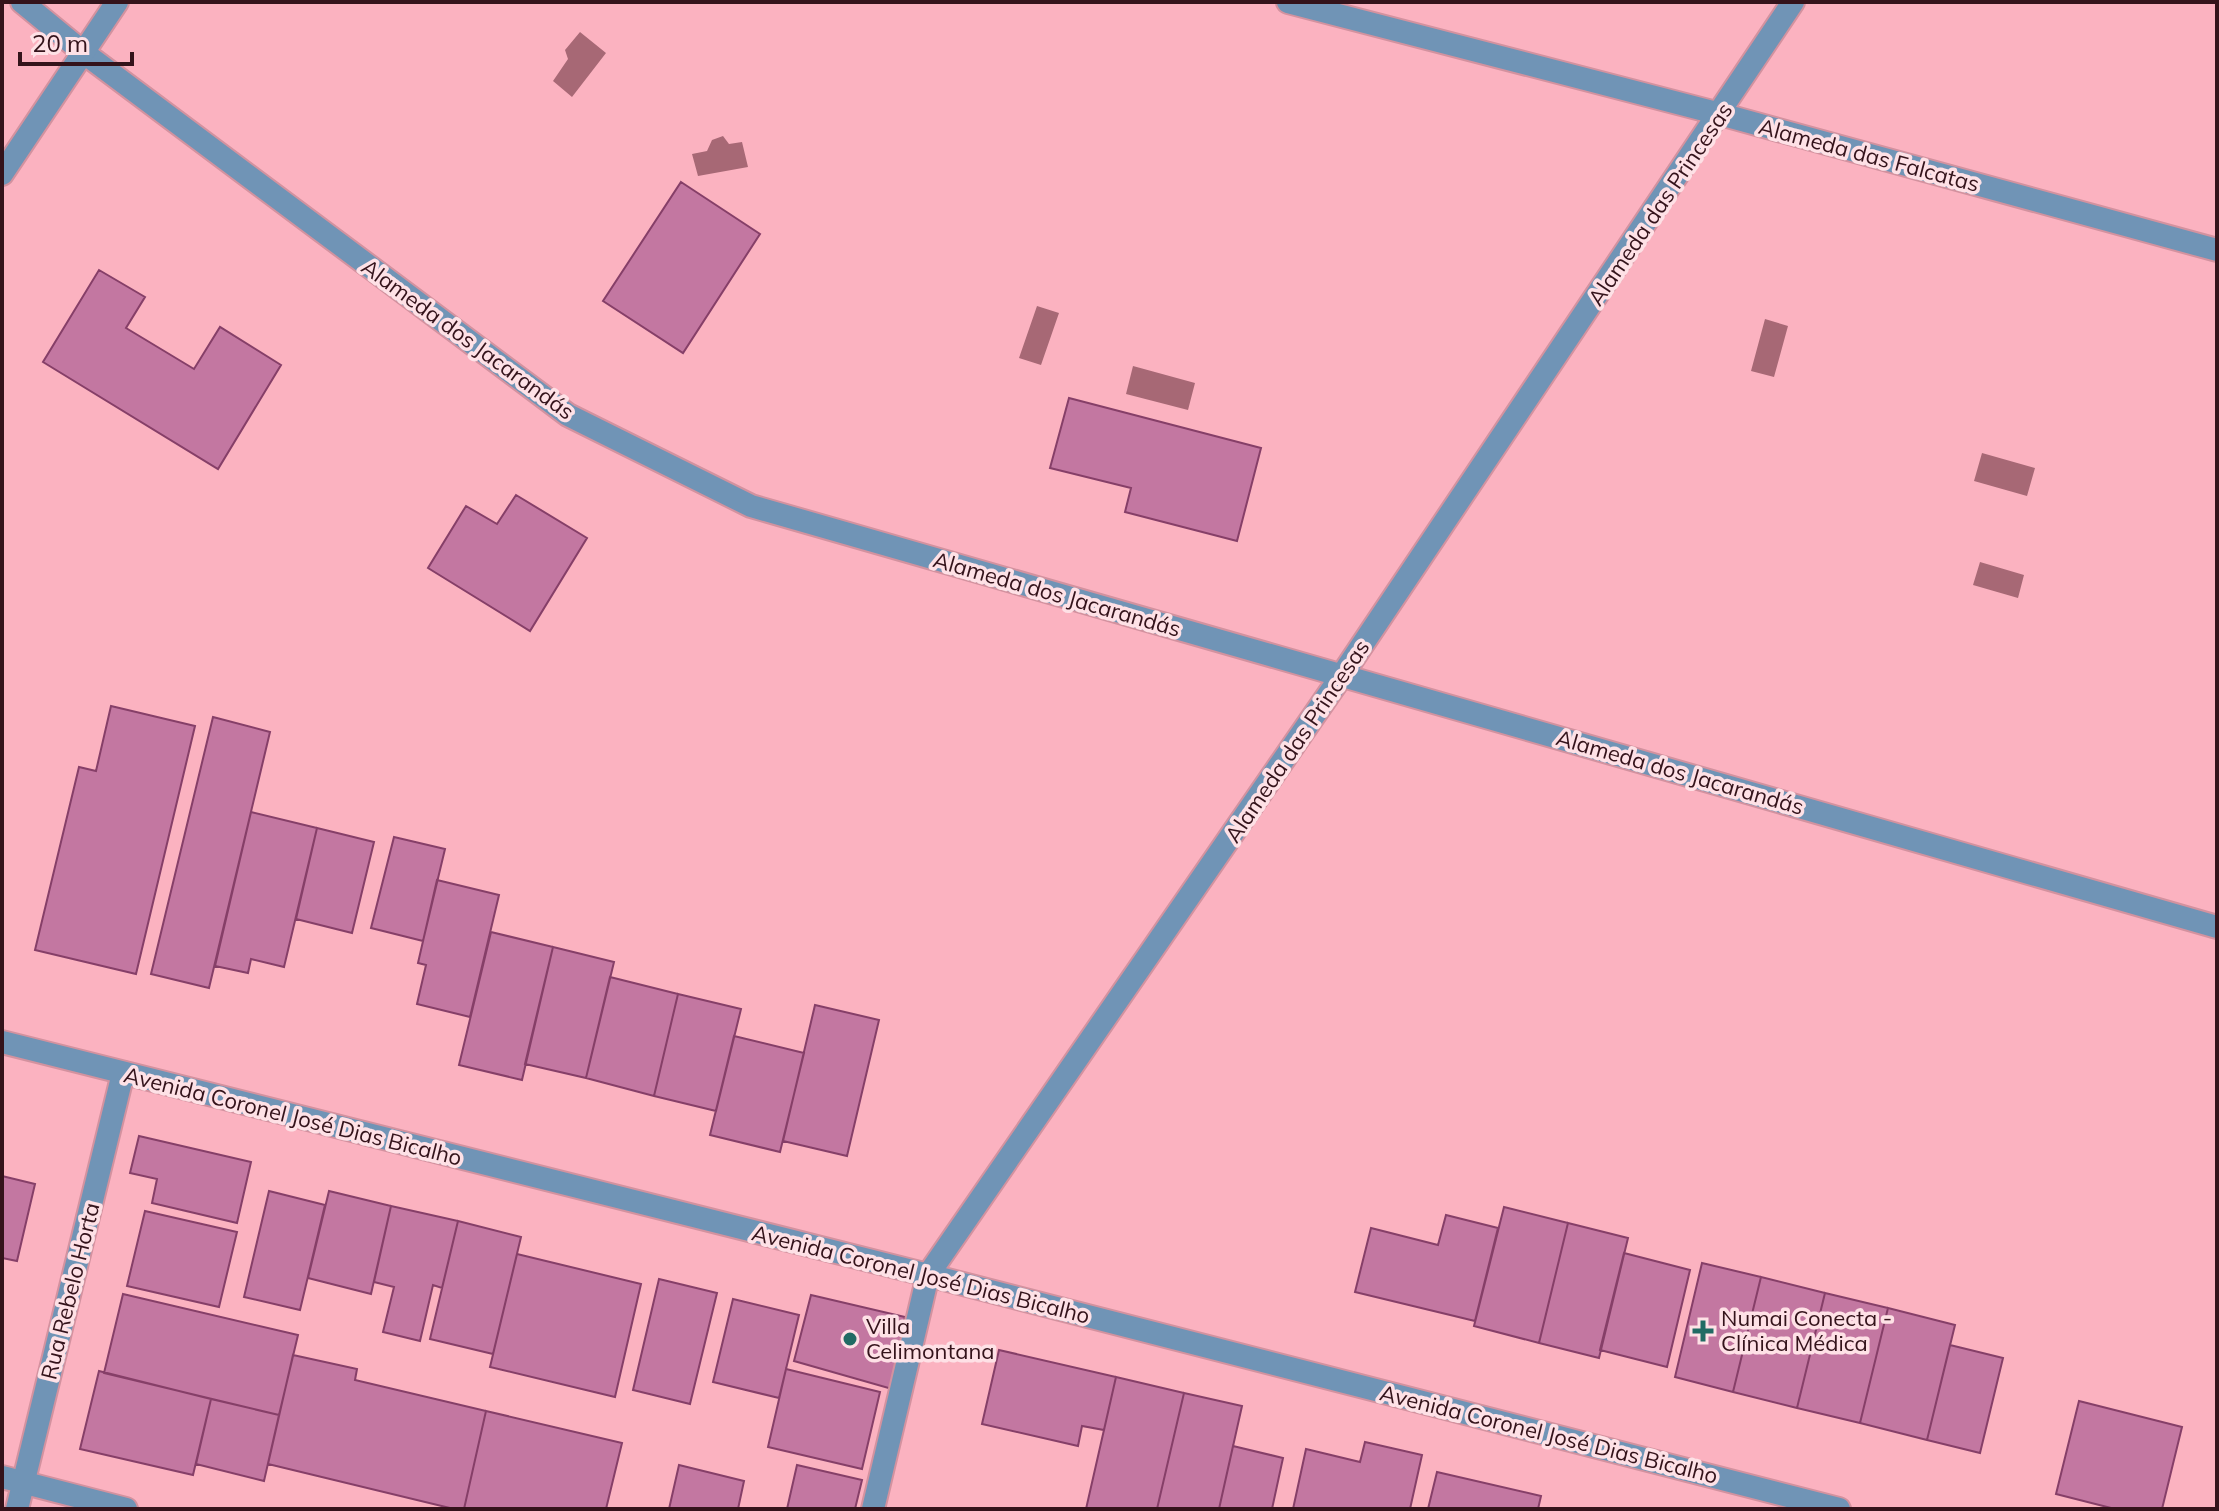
<svg xmlns="http://www.w3.org/2000/svg" width="2219" height="1511" font-family="Mulish,sans-serif">
	<rect width="100%" height="100%" fill="#fbb2c0"/>
	<path fill="#a76875" d="M580 32 606 53 572 97 553 81 568 59 565 50Z
		M723 136 729 144 742 142 748 167 698 176 692 154 707 151 712 140Z
		M1037 306 1059 313 1041 365 1019 358Z
		M1765 319 1788 326 1774 377 1751 371Z
		M1133 366 1195 383 1188 410 1126 394Z
		M1982 453 2035 468 2027 496 1974 481Z
		M1980 562 2024 575 2018 598 1973 585Z"/>
	<path fill="#c377a1" stroke="#863f68" stroke-width="2" d="M681 182 760 234 683 353 603 301Z
		M99 270 145 297 126 328 194 369 220 327 281 365 218 469 43 362Z
		M1069 398 1261 448 1237 541 1125 512 1131 488 1050 468Z
		M516 495 587 538 530 631 428 568 466 506 497 524Z
		M111 706 195 726 136 974 35 950 79 767 96 771Z
		M213 717 270 732 209 988 151 974Z
		M251 812 317 828 284 967 251 959 248 973 215 966Z
		M317 828 374 842 352 933 296 919Z
		M394 837 445 849 423 941 371 928Z
		M437 880 499 895 470 1017 417 1004 426 965 418 963Z
		M491 932 553 947 522 1080 459 1065Z
		M553 947 614 962 586 1078 525 1064Z
		M610 977 678 994 654 1096 586 1078Z
		M678 994 741 1009 716 1111 654 1096Z
		M815 1005 879 1020 847 1156 783 1141Z
		M734 1036 804 1053 780 1152 710 1135Z
		M139 1136 251 1162 237 1223 152 1203 157 1179 130 1173Z
		M2 1176 35 1184 17 1261 2 1258Z
		M269 1191 325 1205 300 1310 244 1297Z
		M329 1191 391 1206 371 1294 308 1278Z
		M391 1206 458 1221 442 1288 433 1285 420 1341 383 1332 394 1287 374 1282Z
		M1504 1207 1568 1223 1539 1343 1474 1326Z
		M145 1211 237 1232 219 1307 127 1286Z
		M1446 1215 1498 1228 1475 1321 1355 1292 1371 1228 1438 1245Z
		M458 1221 521 1237 493 1354 430 1339Z
		M1568 1223 1628 1238 1599 1358 1539 1343Z
		M1624 1253 1690 1270 1667 1367 1600 1350Z
		M517 1254 641 1284 615 1397 490 1367Z
		M1702 1263 1761 1277 1733 1392 1675 1377Z
		M1761 1277 1825 1293 1797 1408 1733 1392Z
		M659 1279 717 1293 690 1404 633 1390Z
		M1825 1293 1888 1308 1860 1423 1797 1408Z
		M123 1294 298 1335 279 1415 104 1373Z
		M811 1295 905 1317 892 1389 794 1361Z
		M733 1299 799 1315 779 1398 713 1382Z
		M1888 1308 1955 1325 1927 1440 1860 1423Z
		M1950 1345 2003 1358 1980 1453 1927 1440Z
		M999 1350 1116 1377 1104 1430 1082 1426 1078 1446 982 1424Z
		M293 1355 357 1369 355 1380 486 1411 464 1509H454L268 1464Z
		M786 1369 880 1392 862 1469 768 1447Z
		M99 1371 211 1399 193 1475 80 1449Z
		M1116 1377 1184 1393 1157 1509H1086Z
		M1184 1393 1242 1406 1219 1509H1157Z
		M211 1399 279 1415 264 1481 196 1464Z
		M2079 1401 2182 1427 2162 1509H2115L2056 1494Z
		M486 1411 622 1443 606 1509H464Z
		M1365 1442 1422 1455 1410 1509H1293L1306 1449 1360 1462Z
		M1233 1446 1283 1458 1272 1509H1219Z
		M679 1465 744 1481 738 1509H669Z
		M797 1465 862 1480 855 1509H787Z
		M1437 1472 1541 1496 1538 1509H1428Z"/>
	<g fill="none" stroke-linecap="round" stroke-linejoin="round">
		<defs>
			<path id="minor" d="M22 2 84 53 568 415 751 506 2217 927
				M1288 2 1720 114 2217 250
				M2 1477 126 1509
				M17 1509 123 1073
				M873 1509 928 1275 1342 675 1793 2"/>
			<path id="tertiary" d="M2 174 117 2
				M2 1042 928 1275 1839 1509"/>
		</defs>
		<use href="#minor" stroke="#d3929f" stroke-width="26"/>
		<use href="#tertiary" stroke="#d3929f" stroke-width="26"/>
		<use href="#minor" stroke="#7094b6" stroke-width="22"/>
		<use href="#tertiary" stroke="#7094b6" stroke-width="22"/>
	</g>
	<g fill="#216b64" stroke="#fee1e6" stroke-width="3">
		<path d="M1699 1319h8v8h8v8h-8v8h-8v-8h-8v-8h8z"/>
		<circle cx="850" cy="1339" r="8"/>
	</g>
	<g text-anchor="middle" stroke-width="7" stroke-linejoin="round" paint-order="stroke">
		<g font-size="22" fill="#34131b" stroke="#fee1e6">
			<text transform="translate(1869 155) rotate(15)" y="8">Alameda das Falcatas</text>
			<text transform="translate(1660 204) rotate(-56)" y="8">Alameda das Princesas</text>
			<text transform="translate(468 339) rotate(36)" y="8">Alameda dos Jacarandás</text>
			<text transform="translate(1057 594) rotate(16)" y="8">Alameda dos Jacarandás</text>
			<text transform="translate(1297 741) rotate(-56)" y="8">Alameda das Princesas</text>
			<text transform="translate(1680 772) rotate(16)" y="8">Alameda dos Jacarandás</text>
			<text transform="translate(293 1116) rotate(14)" y="8">Avenida Coronel José Dias Bicalho</text>
			<text transform="translate(921 1274) rotate(14)" y="8">Avenida Coronel José Dias Bicalho</text>
			<text transform="translate(70 1291) rotate(-76)" y="8">Rua Rebelo Horta</text>
			<text transform="translate(1549 1434) rotate(14)" y="8">Avenida Coronel José Dias Bicalho</text>
		</g>
		<g font-size="22" fill="#34131b" stroke="#fee1e6" text-anchor="start">
			<text x="1721" y="1326">Numai Conecta -<tspan x="1721" dy="25">Clínica Médica</tspan></text>
			<text x="866" y="1334">Villa<tspan x="866" dy="25">Celimontana</tspan></text>
		</g>
	</g>
	<rect width="2219" height="1511" fill="none" stroke="#34131b" stroke-width="8"/>
	<path d="M20 52v12h112v-12" fill="none" stroke="#34131b" stroke-width="4"/>
	<text x="32" y="52" font-size="24" fill="#34131b" stroke="#fee1e6" stroke-width="6" paint-order="stroke">20 m</text>
</svg>
